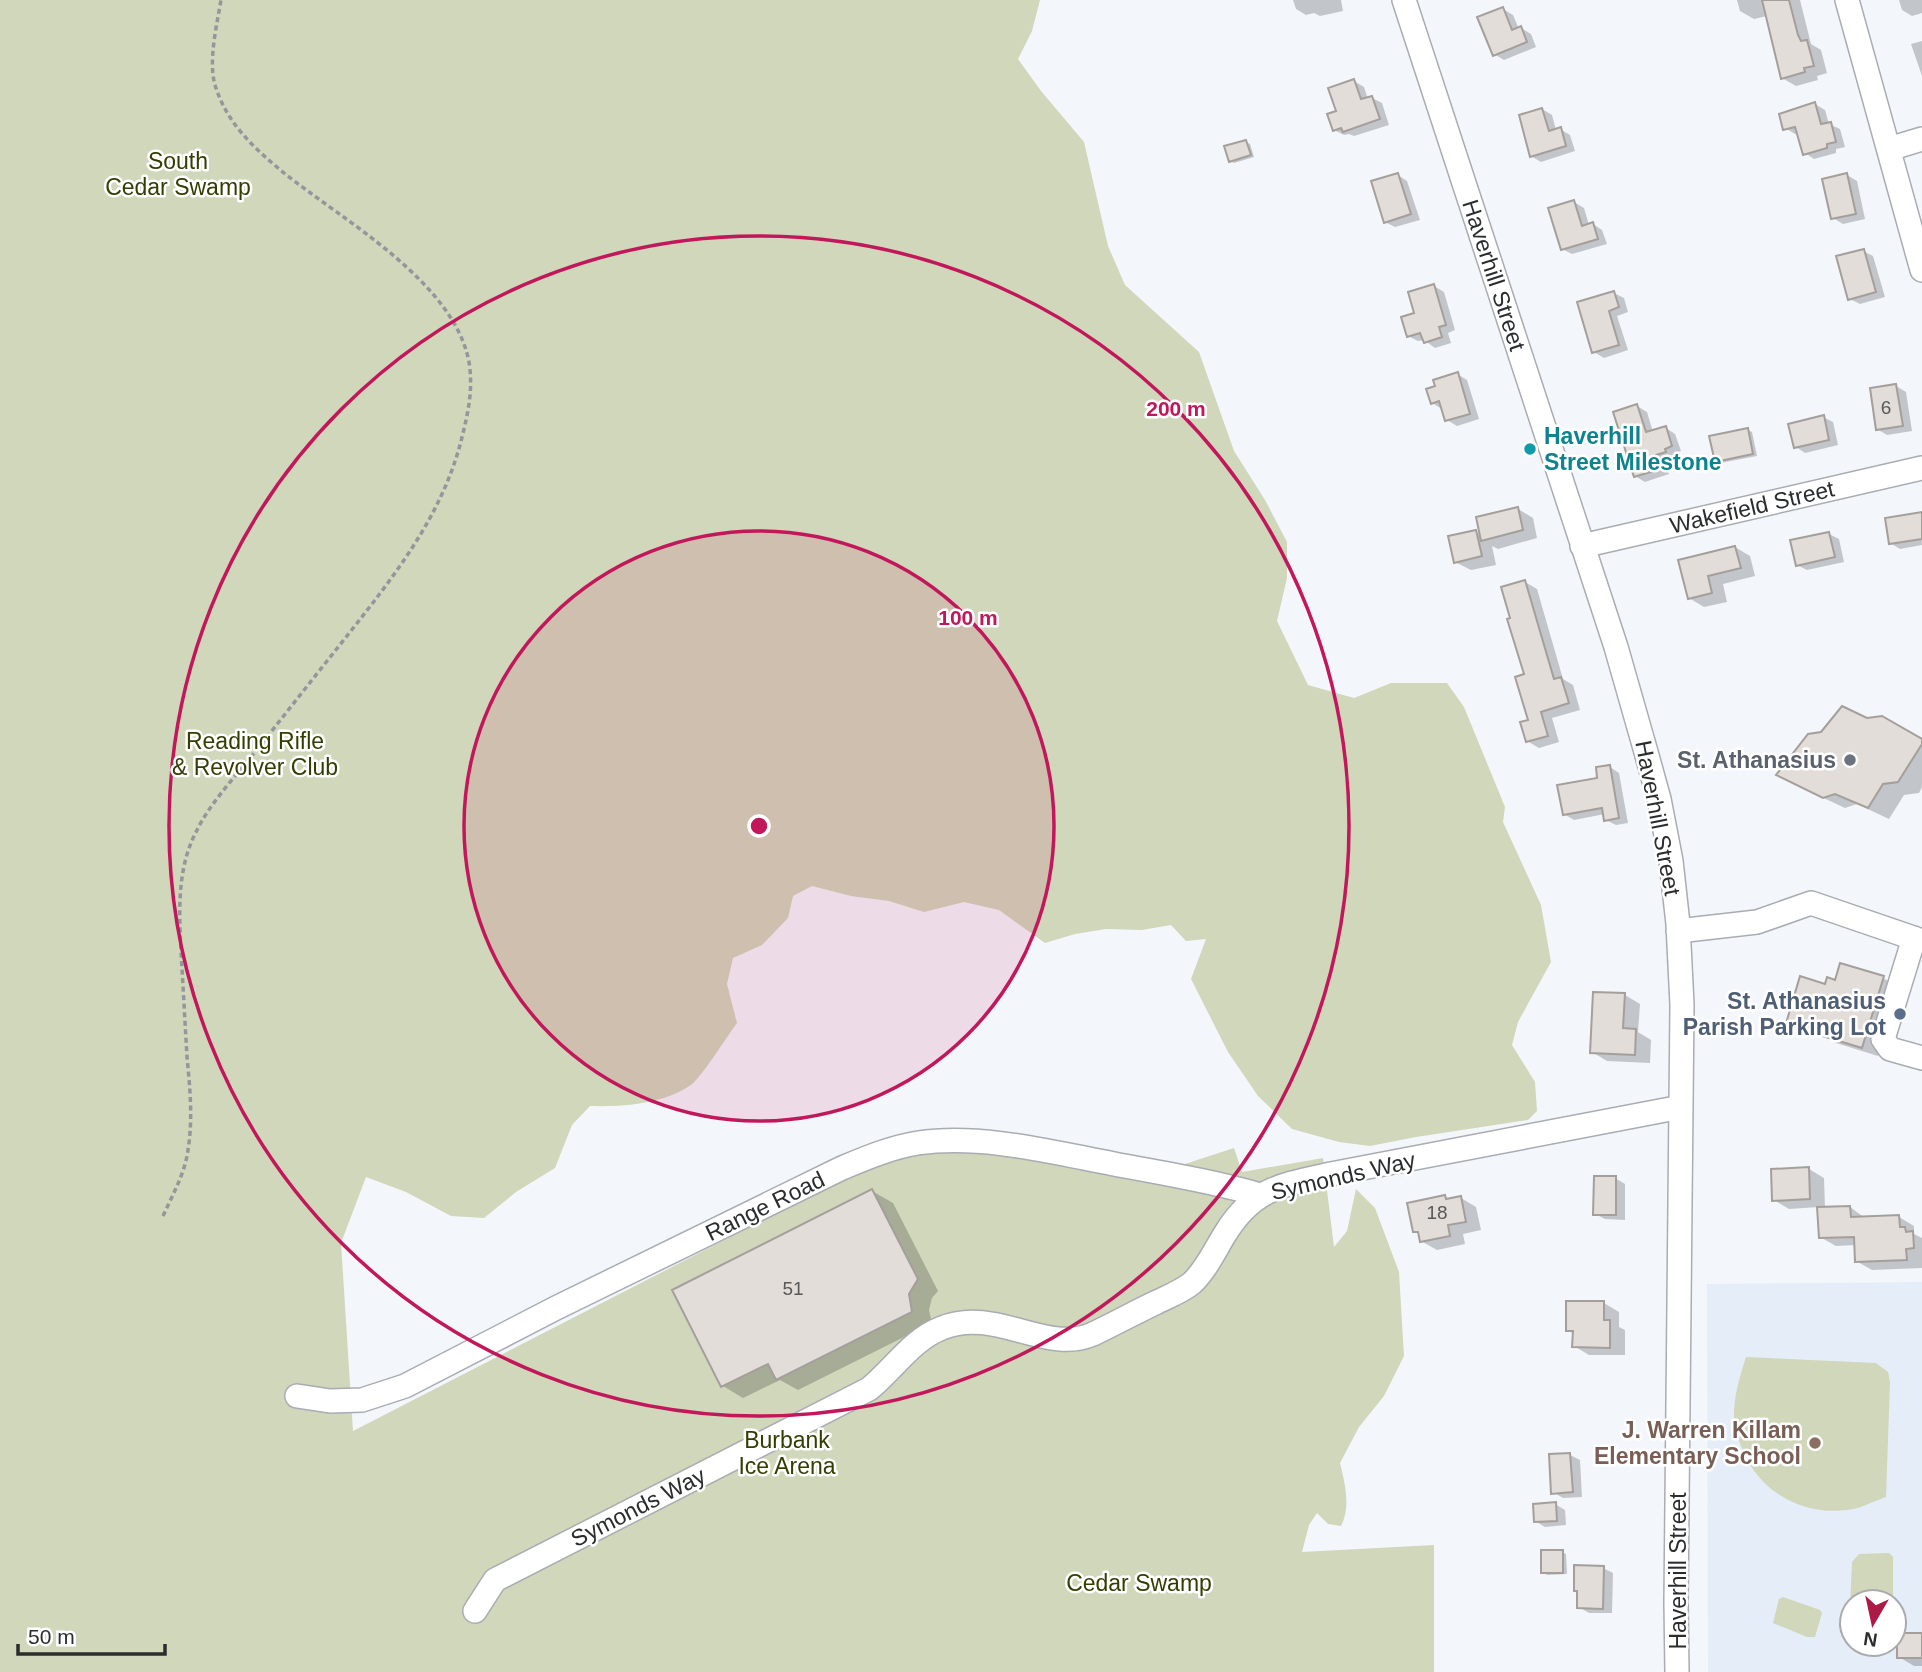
<svg xmlns="http://www.w3.org/2000/svg" width="1922" height="1672" font-family="Helvetica,sans-serif">
	<rect width="100%" height="100%" fill="#f3f7fc"/>
	<path fill="#e5edf9" fill-rule="evenodd" d="M1922 1282V1672H1708L1707 1284ZM1852 1602H1894V1644H1852Z"/>
	<path fill="#d0d7bb" d="M0 0H1040L1032 31 1018 59 1041 91 1084 142 1108 246 1125 285 1199 352 1234 451 1265 500 1287 542V578L1277 621 1308 685 1354 698 1391 683H1447L1464 707 1505 807 1503 822 1541 905 1551 962 1518 1022 1512 1045 1535 1082 1537 1111 1528 1120 1416 1137 1370 1146 1339 1142 1292 1129 1258 1096 1228 1052 1191 979 1206 939 1186 941 1171 925 1142 930 1106 929 1075 934 1045 943 999 910 964 902 924 912 889 901 851 896 812 886 793 896 788 918 762 945 733 958 727 984 737 1023C728 1035 701 1078 691 1085 663 1104 623 1107 590 1106L572 1125 555 1168 516 1192 484 1218 451 1216 406 1192 366 1177 341 1243 353 1431 878 1161 958 1147 1148 1176 1234 1148 1242 1172 1323 1158 1334 1247 1347 1231 1356 1189 1375 1208 1399 1272 1404 1356 1384 1396 1359 1427 1340 1463C1345 1484 1351 1507 1341 1526L1328 1524 1317 1513 1309 1525 1302 1552 1434 1545V1672H0Z
		M1746 1357 1876 1363 1888 1372 1890 1382 1886 1497C1877 1500 1869 1504 1861 1507 1820 1519 1773 1502 1751 1466 1742 1451 1735 1434 1734 1415 1734 1395 1740 1376 1746 1357Z
		M1889 1553 1893 1557V1602H1852V1610L1850 1606 1852 1562 1859 1554Z
		M1783 1597 1820 1610 1822 1613 1815 1637H1807L1773 1623 1779 1599Z"/>
	<path fill="#0003" d="M1293 0H1341L1343 11 1320 16 1314 13 1306 15 1296 9Z
		M1737 0H1800L1811 44 1821 50 1827 73 1817 76 1818 80 1796 86 1782 78 1767 16 1754 19 1740 11Z
		M1899 0H1922V13L1912 16 1902 10Z
		M1503 9 1513 15 1519 29 1521 28 1531 34 1536 47 1504 60 1494 54Z
		M1922 41V76L1911 44Z
		M1354 81 1364 87 1368 99 1372 98 1382 103 1389 125 1354 136 1349 134 1344 135 1334 130 1338 112Z
		M1815 104 1825 110 1829 124 1840 129 1845 147 1836 149V153L1814 159 1805 153 1799 133 1795 134 1785 128Z
		M1542 109 1552 115 1556 130 1560 129 1570 135 1575 151 1541 162 1531 156Z
		M1246 142 1250 144 1254 157 1234 163 1230 161Z
		M1398 175 1407 181 1420 220 1395 227 1385 222Z
		M1847 175 1857 181 1865 219 1843 224 1833 218Z
		M1574 202 1584 208 1589 225 1593 224 1602 230 1607 244 1572 254 1562 249Z
		M1863 251 1873 256 1885 297 1860 304 1850 299Z
		M1434 286 1444 292 1455 330 1448 333 1451 343 1435 348 1424 340 1418 341 1408 336 1416 314Z
		M1614 293 1624 298 1628 312 1617 316 1628 350 1604 358 1594 352Z
		M1457 374 1467 380 1479 419 1457 426 1447 420 1442 409 1432 403Z
		M1896 386 1906 392 1912 431 1887 435 1877 429Z
		M1637 406 1647 412 1653 432 1666 428 1675 434 1681 451 1674 454 1675 457 1665 460 1669 474 1645 482 1635 476Z
		M1823 417 1833 422 1838 445 1805 453 1796 447Z
		M1748 430 1752 432 1757 456 1720 463 1716 461Z
		M1518 509 1533 518 1537 538 1498 549 1492 546 1496 565 1471 570 1455 562 1476 532 1482 535Z
		M1922 514V545L1900 549 1890 543Z
		M1829 534 1839 539 1844 562 1807 570 1797 565Z
		M1735 547 1750 556 1755 576 1723 584 1727 602 1704 607 1689 598 1680 561Z
		M1525 582 1537 589 1563 679 1573 685 1580 710 1552 718 1559 742 1539 748 1527 741 1530 721 1526 676Z
		M1922 741V787L1919 793 1904 795 1889 819 1857 804 1845 808 1798 786Z
		M1610 767 1619 773 1628 823 1616 825 1606 820 1605 814 1574 820 1564 814Z
		M1883 978 1898 987 1878 1056 1836 1043 1821 1033 1804 1028 1789 1019 1826 986 1836 982Z
		M1625 995 1640 1004 1638 1032 1651 1040 1650 1063 1607 1061 1592 1052Z
		M1809 1169 1824 1178 1825 1208 1850 1207 1865 1218 1899 1217 1914 1226V1234L1922 1238V1268L1872 1270 1856 1261V1245L1836 1246 1820 1237 1819 1207 1789 1209 1774 1200Z
		M1615 1178 1625 1184V1220L1605 1219 1595 1214Z
		M872 1191 893 1203 938 1291 932 1298 929 1310 932 1323 798 1390 780 1380 743 1398 723 1386Z
		M1445 1197 1450 1200 1461 1198 1476 1207 1481 1230 1463 1234 1465 1244 1437 1250 1421 1241 1420 1234 1415 1231Z
		M1604 1303 1619 1312V1327L1625 1330V1355H1589L1574 1346V1334L1567 1330Z
		M1570 1455 1580 1460 1582 1497 1563 1498 1553 1492Z
		M1555 1504 1565 1510 1566 1525 1545 1527 1535 1521Z
		M1562 1552 1566 1554 1567 1574 1547 1575 1543 1572Z
		M1603 1568 1613 1573 1612 1613H1589L1579 1607V1592Z
		M1922 1635V1666H1914L1899 1657Z"/>
	<path fill="#e3ddd9" stroke="#a49f9b" stroke-width="2" d="M1762 0H1789L1798 35 1801 41 1807 40 1814 66 1804 68 1805 72 1781 79Z
		M1503 7 1512 30 1521 26 1527 42 1493 56 1477 17Z
		M1354 79 1361 99 1372 96 1380 119 1343 132 1341 128 1333 131 1327 114 1336 111 1328 88Z
		M1815 102 1821 124 1831 122 1836 142 1827 144V148L1803 155 1795 127 1783 130 1779 114Z
		M1542 108 1549 131 1561 127 1566 146 1530 157 1519 115Z
		M1246 140 1251 155 1229 162 1224 146Z
		M1398 173 1411 214 1384 223 1371 181Z
		M1847 173 1856 214 1831 219 1822 179Z
		M1574 200 1582 226 1593 222 1598 239 1561 250 1548 208Z
		M1864 249 1876 292 1848 300 1836 256Z
		M1434 284 1446 325 1439 327 1442 337 1424 343 1420 333 1407 337 1401 317 1414 313 1408 292Z
		M1614 291 1619 307 1609 311 1619 345 1592 353 1577 302Z
		M1458 372 1470 414 1445 421 1439 401 1431 404 1426 389 1435 386 1433 380Z
		M1896 384 1903 426 1876 430 1870 388Z
		M1637 404 1646 432 1666 426 1672 446 1665 449 1666 452 1656 455 1660 469 1634 477 1613 412Z
		M1824 415 1829 440 1794 448 1788 424Z
		M1748 428 1753 454 1715 462 1709 436Z
		M1518 507 1523 530 1481 541 1476 517Z
		M1922 512V539L1889 544 1885 518Z
		M1476 530 1482 556 1454 563 1448 536Z
		M1829 532 1835 557 1796 566 1790 540Z
		M1735 546 1741 568 1708 576 1712 593 1688 599 1678 560Z
		M1525 580 1554 679 1561 677 1569 703 1541 712 1548 736 1526 742 1520 722 1528 720 1515 677 1524 674 1507 619 1510 618 1501 587Z
		M1842 706 1867 718 1882 716 1922 739V744L1898 782 1883 784 1868 808 1835 794 1823 798 1776 775 1808 734 1821 732Z
		M1610 765 1619 818 1604 821 1602 808 1563 815 1557 785 1597 778 1596 767Z
		M1840 963 1884 976 1862 1048 1819 1035 1820 1030 1787 1020 1800 976 1825 984 1827 977 1835 980Z
		M1593 992 1625 993 1623 1028 1636 1029 1635 1055 1590 1053Z
		M1809 1167 1810 1199 1772 1201 1771 1169Z
		M1594 1176H1616V1215H1593Z
		M872 1189 918 1279 909 1294 912 1312 776 1380 768 1364 721 1387 672 1290Z
		M1445 1195 1446 1199 1461 1196 1466 1222 1448 1225 1450 1236 1420 1242 1418 1232H1413L1407 1203Z
		M1850 1206 1851 1217 1899 1215 1900 1227H1905L1906 1232 1913 1231 1914 1248 1906 1249 1907 1260 1855 1262 1854 1237 1819 1238 1817 1207Z
		M1566 1301H1604V1320H1610V1348L1572 1347 1573 1331H1566Z
		M1570 1453 1573 1492 1551 1494 1549 1454Z
		M1556 1502 1557 1521 1534 1522 1533 1504Z
		M1541 1550H1563V1573H1541Z
		M1574 1565 1604 1566 1603 1609 1577 1608V1591H1574Z
		M1897 1633H1922V1658H1897Z"/>
	<g fill="none" stroke-linecap="round" stroke-linejoin="round">
		<defs>
			<path id="minor" d="M1404 0 1616 647 1646 752 1659 799 1671 861 1678 924 1682 1005 1676 1603 1677 1672
				M1847 0 1922 270
				M1889 149 1922 139
				M1582 546 1922 468
				M1678 931 1757 922 1811 903 1922 941
				M1914 938 1883 1039 1890 1049 1922 1058
				M297 1396 330 1401 362 1400 405 1386 556 1308 842 1168C866 1158 892 1147 918 1143 982 1134 1051 1152 1114 1164 1162 1173 1212 1181 1260 1195
				M475 1611 495 1580 869 1389C894 1369 911 1340 942 1328 995 1306 1046 1355 1093 1334 1114 1324 1134 1313 1155 1303 1167 1297 1181 1292 1192 1283 1206 1270 1215 1250 1225 1234 1253 1188 1282 1185 1331 1174L1681 1107"/>
		</defs>
		<use href="#minor" stroke="#a9acb2" stroke-width="26"/>
		<path stroke="#93969a" stroke-width="3.5" stroke-dasharray="5 3.5" stroke-linecap="butt" d="M163 1216C173 1194 185 1173 188 1150 193 1119 190 1088 187 1057 185 1022 183 986 181 951 179 910 177 869 196 832 210 803 235 777 255 752 283 717 311 681 339 646 391 580 444 516 463 433 469 409 473 387 469 362 454 282 344 221 284 173 254 148 227 124 215 85 208 61 217 24 221 0"/>
		<use href="#minor" stroke="#fff" stroke-width="23"/>
	</g>
	<circle cx="759" cy="826" r="295" fill="#c2185b" fill-opacity=".12"/>
	<g fill="none" stroke="#c2185b" stroke-width="3.5">
		<circle cx="759" cy="826" r="295"/>
		<circle cx="759" cy="826" r="590"/>
	</g>
	<circle fill="#0f9aa8" stroke="#fff" stroke-width="2.5" cx="1530" cy="449" r="7"/>
	<circle fill="#6b7280" stroke="#fff" stroke-width="2.5" cx="1850" cy="760" r="7"/>
	<circle fill="#5c6f8a" stroke="#fff" stroke-width="2.5" cx="1900" cy="1014" r="7"/>
	<circle fill="#8d6e63" stroke="#fff" stroke-width="2.5" cx="1815" cy="1443" r="7"/>
	<g text-anchor="middle" stroke-width="5" stroke-linejoin="round" paint-order="stroke">
		<g font-size="19" fill="#585859">
			<text x="1886" y="414">6</text>
			<text x="1437" y="1219">18</text>
			<text x="793" y="1295">51</text>
		</g>
		<g font-size="23" fill="#343d02" stroke="#fff">
			<text x="178" y="169">South<tspan x="178" dy="26">Cedar Swamp</tspan></text>
			<text x="255" y="749">Reading Rifle<tspan x="255" dy="26">&amp; Revolver Club</tspan></text>
			<text x="787" y="1448">Burbank<tspan x="787" dy="26">Ice Arena</tspan></text>
			<text x="1139" y="1591">Cedar Swamp</text>
		</g>
		<g font-size="23" fill="#2a2c2e" stroke="#fff">
			<text transform="translate(1494 275) rotate(72)" y="8">Haverhill Street</text>
			<text transform="translate(1752 507) rotate(-13)" y="8">Wakefield Street</text>
			<text transform="translate(1658 818) rotate(79)" y="8">Haverhill Street</text>
			<text transform="translate(1343 1176) rotate(-13)" y="8">Symonds Way</text>
			<text transform="translate(765 1206) rotate(-26)" y="8">Range Road</text>
			<text transform="translate(638 1507) rotate(-27)" y="8">Symonds Way</text>
			<text transform="translate(1678 1571) rotate(-90)" y="8">Haverhill Street</text>
		</g>
		<g font-size="23" font-weight="bold" fill="#0d838f" stroke="#fff" text-anchor="start">
			<text x="1544" y="444">Haverhill<tspan x="1544" dy="26">Street Milestone</tspan></text>
		</g>
		<g font-size="23" font-weight="bold" fill="#5b616d" stroke="#fff" text-anchor="end">
			<text x="1836" y="768">St. Athanasius</text>
		</g>
		<g font-size="23" font-weight="bold" fill="#4e5e75" stroke="#fff" text-anchor="end">
			<text x="1886" y="1009">St. Athanasius<tspan x="1886" dy="26">Parish Parking Lot</tspan></text>
		</g>
		<g font-size="23" font-weight="bold" fill="#785e54" stroke="#fff" text-anchor="end">
			<text x="1801" y="1438">J. Warren Killam<tspan x="1801" dy="26">Elementary School</tspan></text>
		</g>
	</g>
	<circle cx="759" cy="826" r="10" fill="#c2185b" stroke="#fff" stroke-width="3.5"/>
	<g font-size="21" text-anchor="middle" font-weight="bold" fill="#c2185b" stroke="#fff" stroke-width="5" stroke-linejoin="round" paint-order="stroke">
		<text x="1176" y="416">200 m</text>
		<text x="968" y="625">100 m</text>
	</g>
	<g transform="translate(1873 1623) rotate(189)"><circle r="33" fill="#ffffff" stroke="#aaabab" stroke-width="2"/>
	<path d="M0-5L12 26L0 18L-12 26Z" fill="#ad1a45"/>
	<text y="-10" font-size="19" font-weight="bold" text-anchor="middle" fill="#2a2c2e">N</text>
	</g>
	<path d="M18 1644v10h147v-10" fill="none" stroke="#2a2c2e" stroke-width="3.5"/>
	<text x="28" y="1644" font-size="21" fill="#2a2c2e" stroke="#ffffff" stroke-width="5" paint-order="stroke">50 m</text>
</svg>
